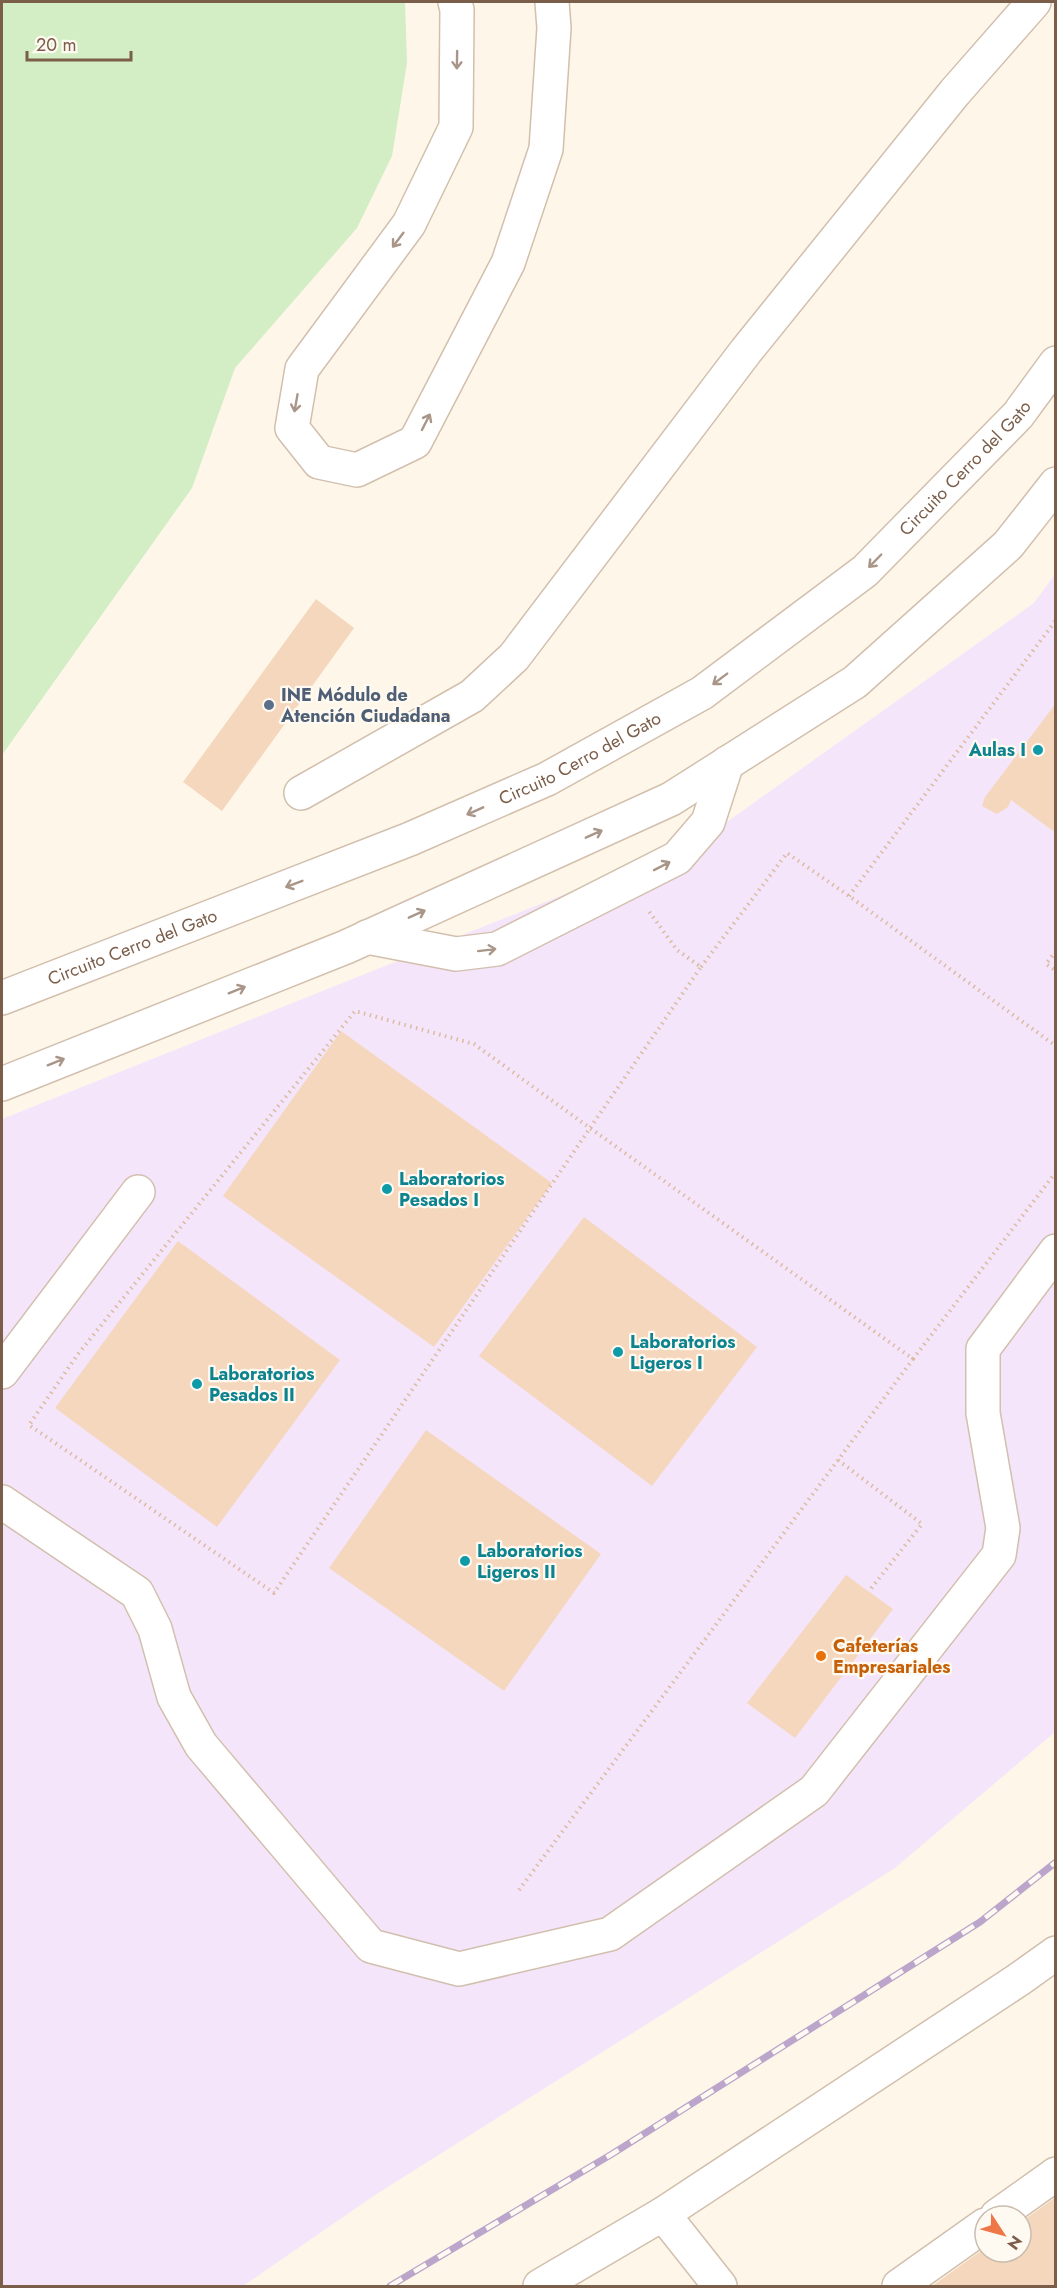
<svg xmlns="http://www.w3.org/2000/svg" width="1057" height="2288" font-family="Jost,sans-serif">
	<rect width="100%" height="100%" fill="#fef7e9"/>
	<path fill="#f4e5fb" d="M1055 574V1732L895 1868 375 2195 243 2286H2V1119L703 839 1034 603Z"/>
	<path fill="#d3edc5" d="M2 2H405L407 63 392 156 357 228 235 368 192 488 2 755Z"/>
	<path fill="#f5d7be" d="M316 599 354 628 222 811 183 782Z
		M1056 703V829L1053 831 1011 800 1008 807 997 814 982 806 985 797Z
		M341 1031 552 1183 434 1347 223 1196Z
		M584 1217 757 1347 652 1486 479 1356Z
		M178 1241 340 1360 217 1527 55 1408Z
		M426 1430 601 1554 504 1691 329 1568Z
		M846 1575 893 1609 795 1738 747 1703Z
		M1056 2197V2286H932L985 2248V2252H1021V2222Z"/>
	<g fill="none" stroke-linecap="round" stroke-linejoin="round">
		<defs>
			<g id="minor">
				<path d="M455 2 457 10 456 127 409 224 302 369 292 428 319 462 357 470 415 442 508 263 546 149 554 28 552 2"/>
				<path d="M301 793 472 696 514 657 746 351 955 92 1034 2"/>
				<path d="M367 937 456 954 497 949 677 858 708 822 727 763"/>
				<path id="s1" d="M2 998 410 839 547 779 702 693 865 571 1018 415 1056 363"/>
				<path d="M2 1084 346 947 671 799 855 682 1008 545 1056 484"/>
				<path d="M2 1372 138 1192"/>
				<path d="M2 1502 137 1593 155 1629 174 1697 201 1745 371 1946 459 1969 610 1934 814 1791 999 1555 1003 1528 983 1413V1349L1056 1251"/>
				<path d="M663 2214 720 2286"/>
				<path d="M997 2216 1056 2174"/>
				<path d="M540 2286 663 2214 1018 1980 1056 1953"/>
				<path d="M899 2286 985 2225"/>
			</g>
		</defs>
		<use href="#minor" stroke="#d2bfad" stroke-width="36"/>
		<path stroke="#dbbba1" stroke-width="4" stroke-dasharray="1.5 4.5" stroke-linecap="butt" d="M849 896 1056 620
			M1056 951 1046 964 1056 971
			M701 967 787 853 849 896 1056 1046
			M913 1359 1056 1172
			M838 1460 922 1524 869 1591
			M519 1890 913 1359 590 1128 274 1593 29 1425 78 1354 355 1011 474 1044 590 1128 701 967 677 950 648 910"/>
		<use href="#minor" stroke="#fff" stroke-width="33"/>
		<defs>
			<path id="rail" d="M390 2286 612 2154 980 1922 1056 1862"/>
		</defs>
		<use href="#rail" stroke="#bba5ca" stroke-width="7"/>
		<use href="#rail" stroke="#fffaf1" stroke-width="4.5" stroke-dasharray="14" stroke-linecap="butt"/>
	</g>
	<defs><path id="oneway-shaft" d="M-6 0H5M1.5-3L5.5 0L1.5 3" fill="none" stroke-width="1.6" stroke-linecap="round" stroke-linejoin="round" transform="scale(1.5)"/></defs>
	<g stroke="#a99689">
		<use href="#oneway-shaft" transform="translate(457 60) rotate(91)"/>
		<use href="#oneway-shaft" transform="translate(398 240) rotate(127)"/>
		<use href="#oneway-shaft" transform="translate(296 403) rotate(100)"/>
		<use href="#oneway-shaft" transform="translate(426 422) rotate(-63)"/>
		<use href="#oneway-shaft" transform="translate(875 561) rotate(134)"/>
		<use href="#oneway-shaft" transform="translate(720 679) rotate(143)"/>
		<use href="#oneway-shaft" transform="translate(475 811) rotate(156)"/>
		<use href="#oneway-shaft" transform="translate(594 834) rotate(-24)"/>
		<use href="#oneway-shaft" transform="translate(662 866) rotate(-27)"/>
		<use href="#oneway-shaft" transform="translate(294 884) rotate(159)"/>
		<use href="#oneway-shaft" transform="translate(417 914) rotate(-24)"/>
		<use href="#oneway-shaft" transform="translate(487 950) rotate(-7)"/>
		<use href="#oneway-shaft" transform="translate(237 990) rotate(-22)"/>
		<use href="#oneway-shaft" transform="translate(56 1062) rotate(-22)"/>
	</g>
	<circle fill="#5c6f8a" stroke="#fffaf1" stroke-width="2" cx="269" cy="705" r="6"/>
	<g fill="#0f9aa8" stroke="#fffaf1" stroke-width="2">
		<circle cx="1038" cy="750" r="6"/>
		<circle cx="387" cy="1189" r="6"/>
		<circle cx="618" cy="1352" r="6"/>
		<circle cx="197" cy="1384" r="6"/>
		<circle cx="465" cy="1561" r="6"/>
	</g>
	<circle fill="#e8710a" stroke="#fffaf1" stroke-width="2" cx="821" cy="1656" r="6"/>
	<g text-anchor="middle" stroke-width="4.5" stroke-linejoin="round" paint-order="stroke">
		<g font-size="18" fill="#7b5e4a" stroke="#fffaf1">
			<text dy="6" stroke="none"><textPath href="#s1" startOffset="1112">Circuito Cerro del Gato</textPath></text>
			<text dy="6" stroke="none"><textPath href="#s1" startOffset="626">Circuito Cerro del Gato</textPath></text>
			<text dy="6" stroke="none"><textPath href="#s1" startOffset="140">Circuito Cerro del Gato</textPath></text>
		</g>
		<g font-size="18" font-weight="bold" fill="#4e5e75" stroke="#fffaf1" text-anchor="start">
			<text x="281" y="701">INE Módulo de<tspan x="281" dy="21">Atención Ciudadana</tspan></text>
		</g>
		<g font-size="18" font-weight="bold" fill="#0d838f" stroke="#fffaf1" text-anchor="start">
			<text x="1026" y="756" text-anchor="end">Aulas I</text>
			<text x="399" y="1185">Laboratorios<tspan x="399" dy="21">Pesados I</tspan></text>
			<text x="630" y="1348">Laboratorios<tspan x="630" dy="21">Ligeros I</tspan></text>
			<text x="209" y="1380">Laboratorios<tspan x="209" dy="21">Pesados II</tspan></text>
			<text x="477" y="1557">Laboratorios<tspan x="477" dy="21">Ligeros II</tspan></text>
		</g>
		<g font-size="18" font-weight="bold" fill="#c56008" stroke="#fffaf1" text-anchor="start">
			<text x="833" y="1652">Cafeterías<tspan x="833" dy="21">Empresariales</tspan></text>
		</g>
	</g>
	<rect width="1057" height="2288" fill="none" stroke="#7b5e4a" stroke-width="6"/>
	<g transform="translate(1003 2234) rotate(126)"><circle r="28" fill="#fffaf1" stroke="#cabcae" stroke-width="1.5"/>
	<path d="M0-4.5L10 22L0 15L-10 22Z" fill="#ee7647"/>
	<text y="-9" font-size="16" font-weight="bold" text-anchor="middle" fill="#7b5e4a">N</text>
	</g>
	<path d="M27 51v9h104v-9" fill="none" stroke="#7b5e4a" stroke-width="3"/>
	<text x="36" y="51" font-size="18" fill="#7b5e4a" stroke="#fffaf1" stroke-width="4.5" paint-order="stroke">20 m</text>
</svg>
